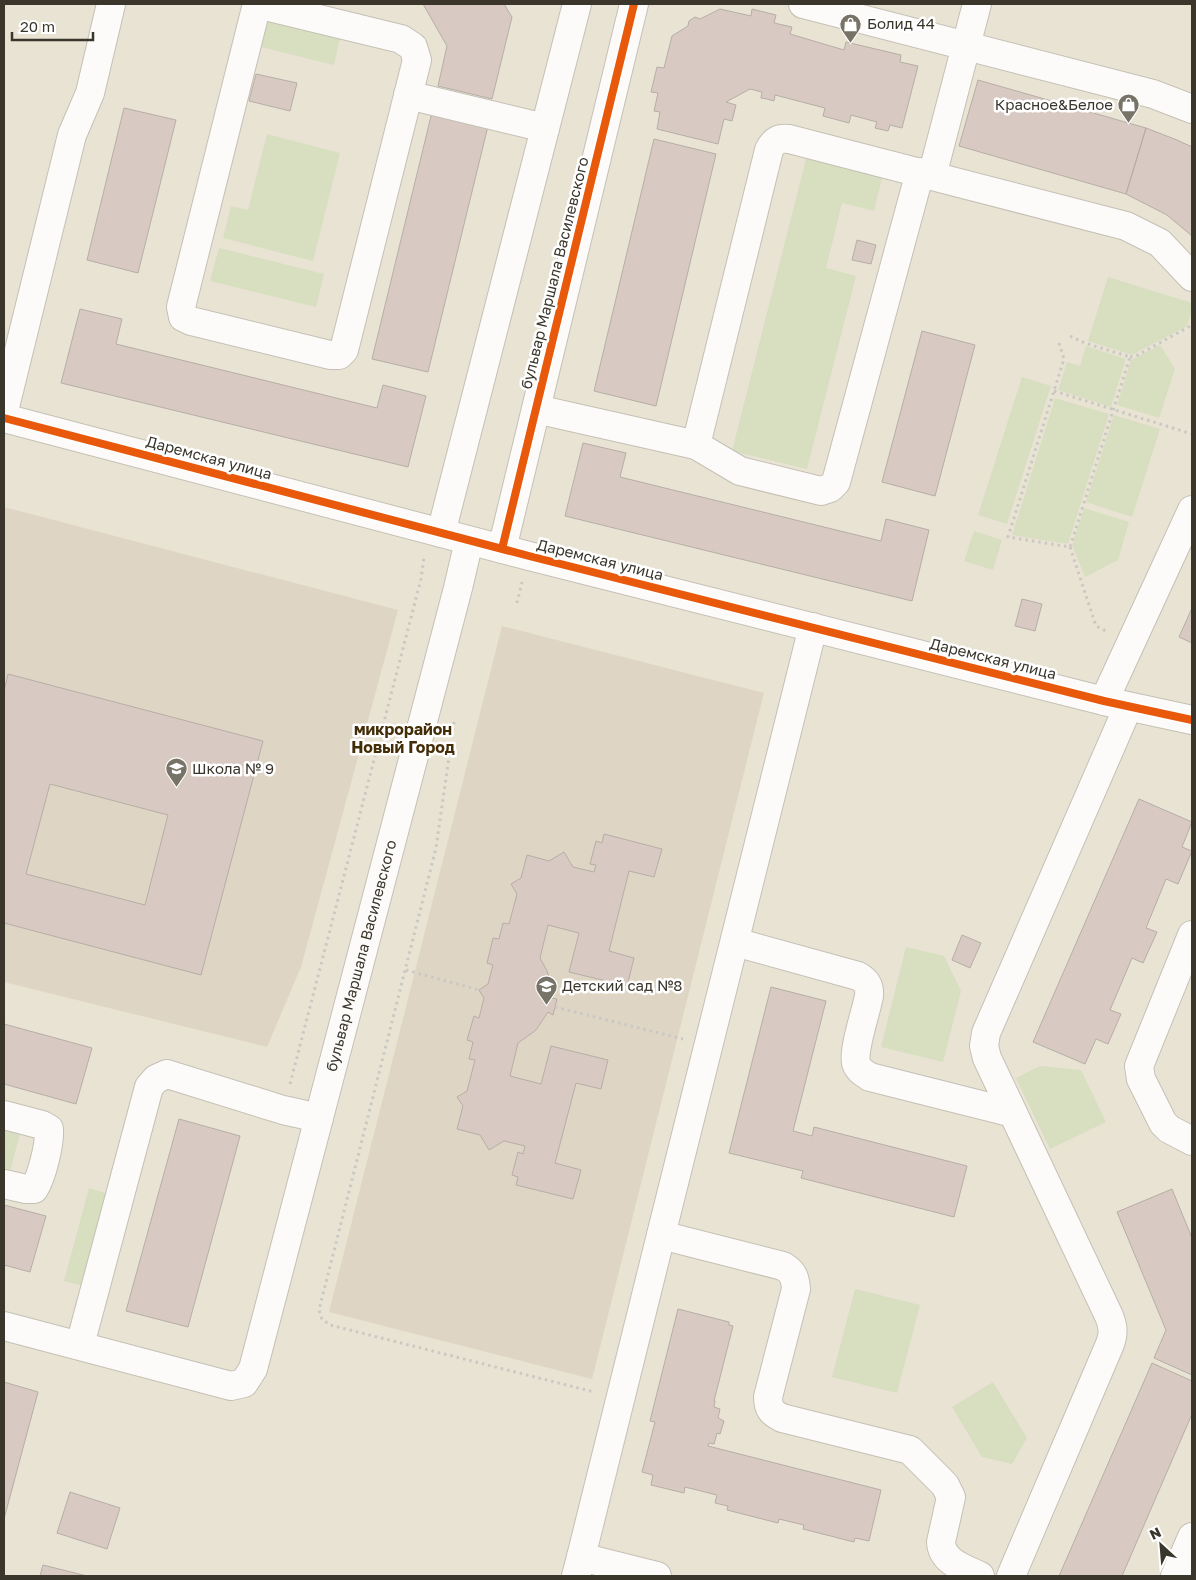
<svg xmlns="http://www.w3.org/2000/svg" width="1196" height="1580" font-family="'Golos Text',sans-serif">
	<rect width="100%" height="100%" fill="#e9e3d4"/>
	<path fill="#dfd5c4" d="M4 507 398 610 301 967 267 1047 4 982Z
		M502 626 764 693 592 1379 329 1312Z"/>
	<path fill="#d8dec0" d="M265 15 341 33 334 65 257 46Z
		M267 134 340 153 313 261 223 238 231 206 248 210Z
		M807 155 883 174 874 211 842 203 826 268 856 276 807 469 732 451Z
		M219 248 324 274 316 307 210 281Z
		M1108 277 1192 303V310L1187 326 1132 355 1088 341Z
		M1160 345 1175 369 1159 418 1117 405 1131 360Z
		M1086 346 1126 359 1111 407 1058 390 1067 362 1080 366Z
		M1022 377 1051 386 1007 524 978 515Z
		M1055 398 1109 414 1068 544 1012 535Z
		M1114 415 1160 429 1132 517 1086 502Z
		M1084 508 1129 522 1118 560 1085 577 1072 545Z
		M974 531 1002 540 993 570 964 561Z
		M906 947 944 956 961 991 943 1062 881 1047Z
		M1040 1066 1081 1070 1106 1122 1050 1149 1016 1078Z
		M4 1126 21 1130 9 1175 4 1174Z
		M89 1188 109 1194 84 1286 64 1281Z
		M855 1289 920 1305 897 1393 832 1377Z
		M993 1382 1027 1438 1012 1464 982 1457 952 1407Z"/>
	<path fill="#d8cac2" stroke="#b6aea6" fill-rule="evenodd" d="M423 4H504L512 17 492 99 438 86 447 46Z
		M720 9 751 16 752 9 776 15 774 23 792 27 790 34 844 50 846 42 901 55 900 62 918 66 902 128 890 125 888 131 875 128 877 122 851 115 849 123 823 116 825 108 775 95 774 101 767 99 761 98 762 92 750 89 726 102 736 105 732 121 724 119 718 144 657 129 660 112 654 111 658 93 651 92 657 67 664 68 672 36 688 26 689 21 695 17 700 19Z
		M256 74 297 83 290 111 249 101Z
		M978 80 1146 128 1126 194 959 146Z
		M124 108 176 120 138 273 87 260Z
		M433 108 489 122 428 372 372 359Z
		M1146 128 1177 140 1192 147V236L1167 215 1126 194Z
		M654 139 716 154 656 406 594 391Z
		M857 240 876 245 871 264 852 260Z
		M80 309 122 319 116 344 377 408 383 385 426 396 408 467 61 383Z
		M922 331 975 345 935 496 882 482Z
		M583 443 626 453 620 477 881 541 886 519 929 530 912 601 565 516Z
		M1022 599 1042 604 1035 631 1015 626Z
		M1192 608V643L1179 637Z
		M8 674 263 741 201 975 4 923V691ZM50 784 168 815 145 905 26 874Z
		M1139 799 1192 822 1182 847 1192 851 1178 884 1166 879 1146 928 1157 932 1143 963 1132 958 1110 1010 1121 1014 1108 1044 1096 1039 1085 1064 1033 1042Z
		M604 834 662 849 654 877 629 871 609 951 634 958 627 986 569 972 579 933 548 925 540 958 547 971 551 984V998L557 999 553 1015 548 1012 536 1030 518 1043 510 1076 541 1084 551 1046 608 1060 601 1089 576 1083 555 1163 581 1170 573 1199 516 1185 518 1177 512 1175 518 1152 523 1154 525 1146 504 1141 489 1150 480 1135 457 1129 463 1106 457 1097 467 1091 475 1060 469 1059 473 1042 467 1040 474 1016 479 1018 484 998 479 990 488 984 493 965 487 963 493 938 499 939 503 923 509 924 517 894 511 884 521 878 527 855 549 861 564 852 573 867 594 872 596 865 590 864 596 841 602 843Z
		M962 935 981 943 970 968 952 960Z
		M771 987 826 1001 793 1131 812 1136 814 1127 967 1166 954 1217 801 1178 803 1171 729 1153Z
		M4 1024 92 1048 76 1104 4 1084Z
		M179 1119 240 1136 188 1327 126 1311Z
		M1172 1189 1192 1238V1375L1154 1358 1166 1330 1117 1212Z
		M4 1205 46 1216 30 1272 4 1265Z
		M678 1309 729 1322V1325L733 1326 714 1401H715L714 1407 720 1409 718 1418 724 1421 720 1434 717 1433 714 1444 709 1443 708 1446 881 1490 869 1541 855 1538 854 1542 803 1529 804 1525 779 1519 778 1523 727 1510 728 1506 715 1503 717 1495 685 1487 684 1493 651 1485 653 1475 642 1472 655 1422 650 1421Z
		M1152 1363 1192 1381V1414L1122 1576H1059Z
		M4 1382 38 1392 4 1519Z
		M70 1492 120 1508 107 1549 57 1533Z
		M43 1565 87 1576H40Z"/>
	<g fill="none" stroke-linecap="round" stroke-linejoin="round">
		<defs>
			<g id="minor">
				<path d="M257 4 401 39 413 47 417 60 344 350 339 355H330L191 321 183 317 181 307 257 4"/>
				<path d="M803 4 1153 94 1192 109"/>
				<path d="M977 4 932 176 1126 226 1160 243 1192 277"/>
				<path d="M408 95 545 128"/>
				<path d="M536 409 696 445 769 150C774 140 779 138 789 139L932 176"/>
				<path d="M4 411 72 135 90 93 111 4"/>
				<path d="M4 418 529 556 1104 701 1192 720"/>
				<path d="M696 445 740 471 821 491 830 488 836 482 920 172"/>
				<path d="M441 533 577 4"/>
				<path d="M502 549 634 4"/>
				<path d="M1104 701 1192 510"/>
				<path d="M1192 935 1139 1066 1141 1079 1163 1123 1169 1129 1192 1141"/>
				<path d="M735 942 858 976C867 981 870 986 869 996 866 1012 853 1049 856 1063 858 1070 864 1073 870 1077L1013 1113 1109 1316C1113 1326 1114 1333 1110 1344L1011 1576"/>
				<path d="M1013 1113 987 1058 984 1046 986 1033 1128 707"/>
				<path d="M4 1115 42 1125 49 1129C50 1144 42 1176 34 1189H26L4 1184"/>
				<path d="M661 1235 813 627"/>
				<path id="s1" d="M4 1326 231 1386 244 1383 253 1369 458 588 469 541"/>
				<path d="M80 1345 149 1087 156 1079 167 1074 283 1110 319 1118"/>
				<path d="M581 1557 661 1235 783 1266C793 1272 795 1277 796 1289L768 1397C768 1409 772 1413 782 1418L910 1450 945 1485 951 1497 941 1542C942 1562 964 1568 980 1576"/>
				<path d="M576 1576 581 1557 657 1576"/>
				<path d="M1175 1576 1192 1537"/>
			</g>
		</defs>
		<use href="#minor" stroke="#c5c0b5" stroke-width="30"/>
		<path stroke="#cac8c3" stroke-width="3" stroke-dasharray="2.5 4" stroke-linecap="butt" d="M1059 343 1064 359 1008 537 1070 547 1130 357 1085 343 1070 336
			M1130 357 1136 356 1192 325
			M1054 391 1192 434
			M1070 547 1096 626 1106 631
			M517 603 522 582
			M454 722 436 848 319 1310 322 1319 330 1325 594 1392
			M406 970 479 990
			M555 1007 683 1039
			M290 1084 421 579 424 557"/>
		<use href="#minor" stroke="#fcfbf9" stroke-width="28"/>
		<defs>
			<path id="cycleway" d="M4 418 529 556 1104 701 1192 720
				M502 549 634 4"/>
		</defs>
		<use href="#cycleway" stroke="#fff" stroke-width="11"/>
		<use href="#cycleway" stroke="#e8590c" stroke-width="8"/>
	</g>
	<defs>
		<symbol id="shop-pin" viewBox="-11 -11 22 30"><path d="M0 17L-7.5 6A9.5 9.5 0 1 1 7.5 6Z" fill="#777367" stroke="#fff"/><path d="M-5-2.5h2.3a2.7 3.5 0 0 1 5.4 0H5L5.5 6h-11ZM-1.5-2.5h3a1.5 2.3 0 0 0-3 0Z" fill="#fff"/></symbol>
		<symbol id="school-pin" viewBox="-11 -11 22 30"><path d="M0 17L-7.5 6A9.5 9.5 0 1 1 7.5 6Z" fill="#777367" stroke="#fff"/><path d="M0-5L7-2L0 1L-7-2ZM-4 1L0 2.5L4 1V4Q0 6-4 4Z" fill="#fff"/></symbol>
	</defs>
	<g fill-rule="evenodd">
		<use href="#shop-pin" x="838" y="12" width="25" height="34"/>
		<use href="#shop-pin" x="1116" y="92" width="25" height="34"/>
		<use href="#school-pin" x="164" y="756" width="25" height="34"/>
		<use href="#school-pin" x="534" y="974" width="25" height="34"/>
	</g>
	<g text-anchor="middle" stroke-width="5" stroke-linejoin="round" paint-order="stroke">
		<g font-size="15" fill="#3a362c" stroke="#fff" text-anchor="start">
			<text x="867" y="29">Болид 44</text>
			<text x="1113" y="110" text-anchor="end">Красное&amp;Белое</text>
			<text x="192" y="774">Школа № 9</text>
			<text x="562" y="991">Детский сад №8</text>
		</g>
		<g font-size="15" fill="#3a362c" stroke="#fff">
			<text transform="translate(555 273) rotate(-76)" y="5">бульвар Маршала Василевского</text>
			<text transform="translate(209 458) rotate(15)" y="5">Даремская улица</text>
			<text transform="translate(600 560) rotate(14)" y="5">Даремская улица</text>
			<text transform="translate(993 659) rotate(14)" y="5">Даремская улица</text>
			<text dy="5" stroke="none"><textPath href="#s1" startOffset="692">бульвар Маршала Василевского</textPath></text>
		</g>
		<g font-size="16" font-weight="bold" fill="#432d07" stroke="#fff">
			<text x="403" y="735">микрорайон<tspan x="403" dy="18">Новый Город</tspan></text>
		</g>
	</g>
	<rect width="1196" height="1580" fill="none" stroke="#3a362c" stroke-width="10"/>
	<g transform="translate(1161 1545) rotate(334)" stroke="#ffffff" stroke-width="4" paint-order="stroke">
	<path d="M0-4L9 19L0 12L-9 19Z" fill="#3a362c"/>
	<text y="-8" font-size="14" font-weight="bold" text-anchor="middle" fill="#3a362c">N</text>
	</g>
	<path d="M12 32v8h81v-8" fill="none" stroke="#3a362c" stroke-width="2.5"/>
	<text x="20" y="32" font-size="15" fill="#3a362c" stroke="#ffffff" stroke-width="4" paint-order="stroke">20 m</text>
</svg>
